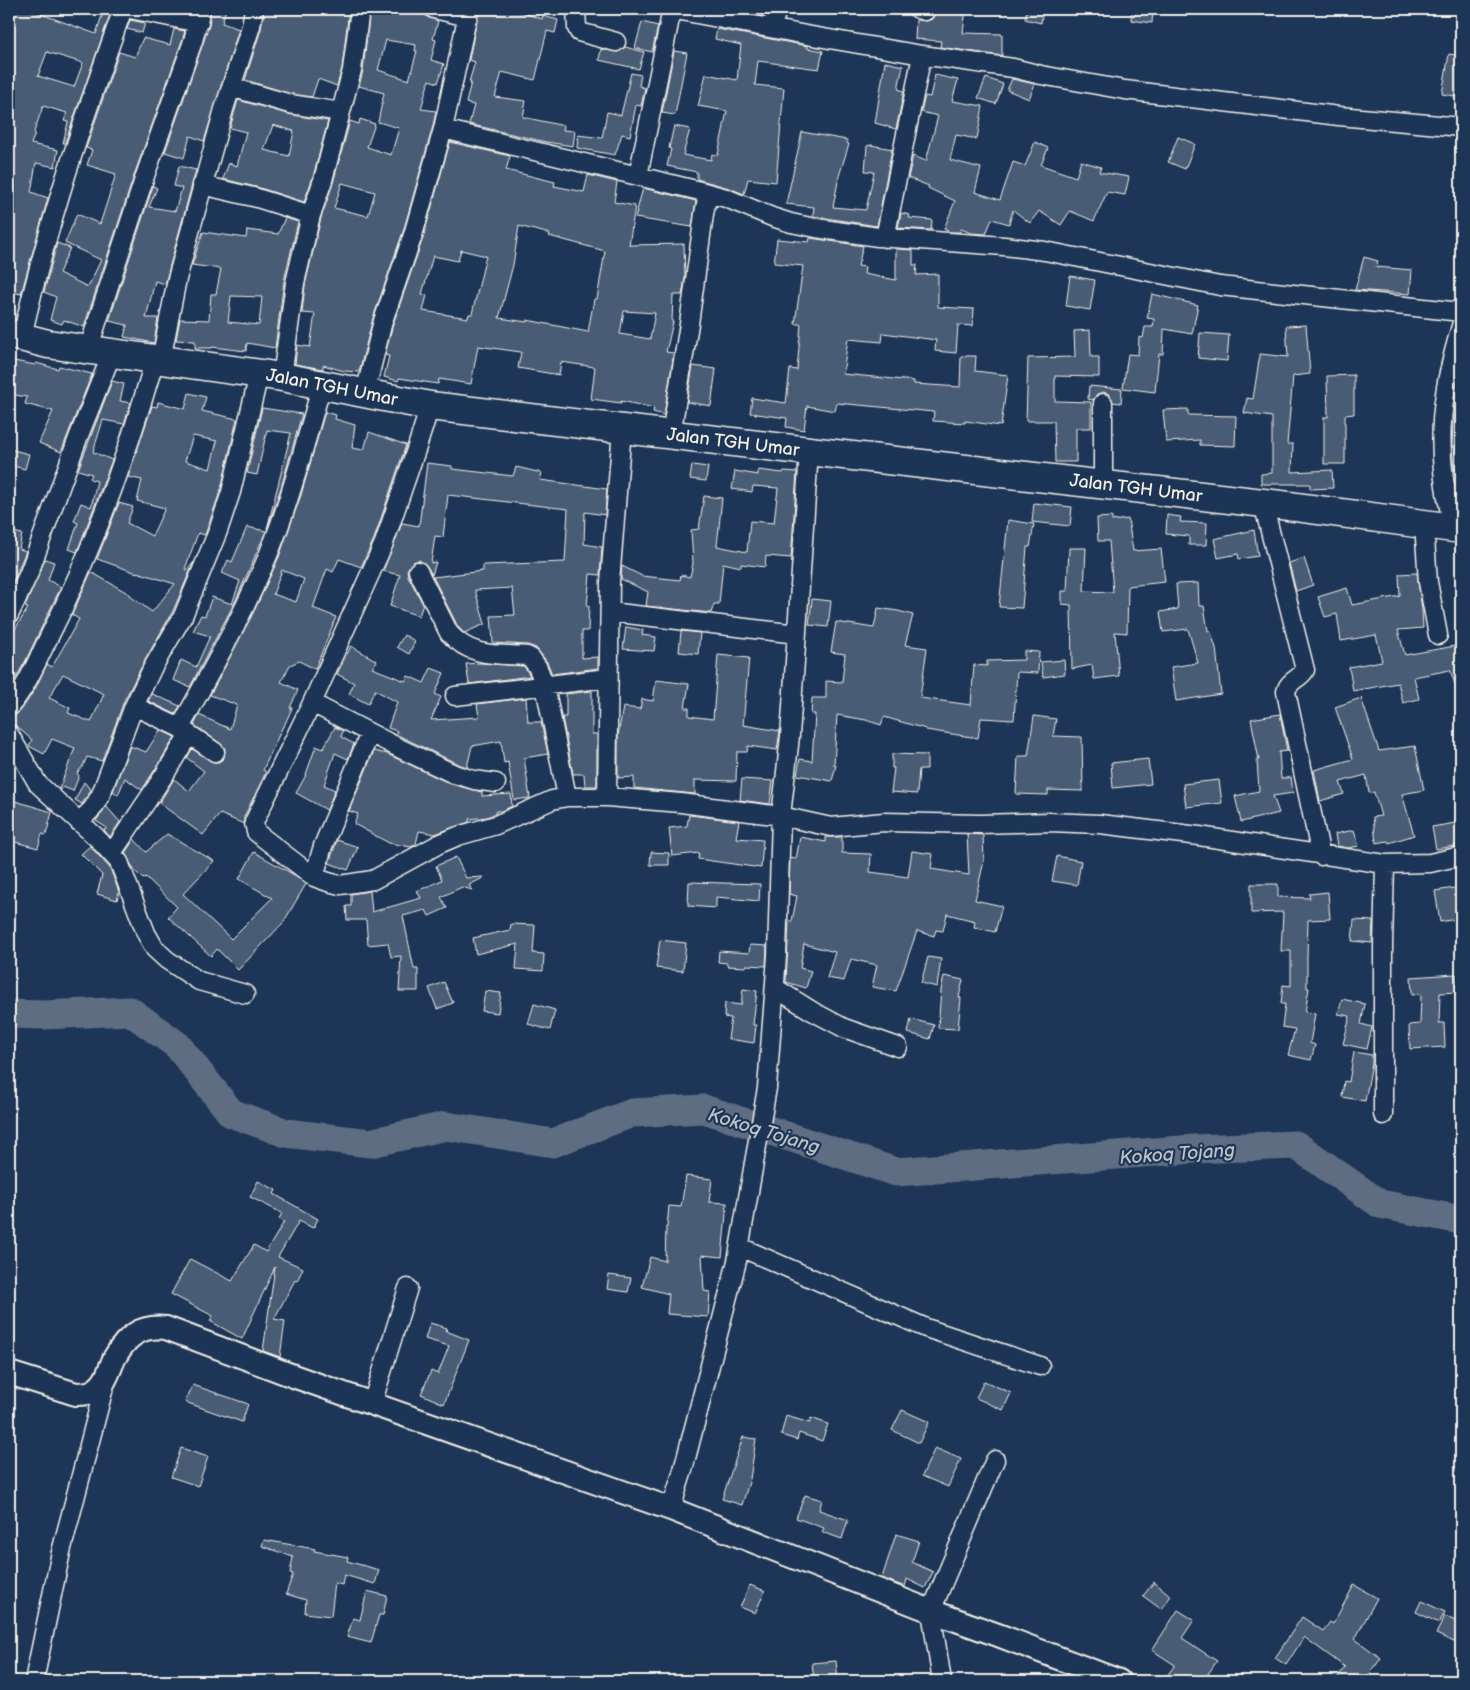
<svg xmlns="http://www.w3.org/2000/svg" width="1470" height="1690" font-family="'Balsamiq Sans',sans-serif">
	<rect width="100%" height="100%" fill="#1d3557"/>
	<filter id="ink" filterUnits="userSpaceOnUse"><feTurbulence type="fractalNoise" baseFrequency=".02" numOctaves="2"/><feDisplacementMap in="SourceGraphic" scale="10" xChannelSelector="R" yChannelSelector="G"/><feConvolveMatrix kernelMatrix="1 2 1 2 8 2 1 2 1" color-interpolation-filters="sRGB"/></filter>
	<g filter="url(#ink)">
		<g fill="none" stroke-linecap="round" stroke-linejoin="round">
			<path stroke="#5e6d82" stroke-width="29" d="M9 1014 44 1015 130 1011 177 1045 231 1113 286 1133 370 1143 446 1126 553 1143 632 1113 704 1109 896 1172 1194 1149 1296 1145 1380 1204 1461 1220"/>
		</g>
		<path fill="#485b74" stroke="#f4f1e8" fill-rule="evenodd" d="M16 9H34L33 11 96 34 104 9 111 12 65 143H63L68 122 64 121 67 113 43 106 34 132 35 133 31 144 58 150 55 167 36 163 31 192 48 198 21 294 9 291 14 266 9 265V253L12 232H9V26ZM47 52 83 63 74 87 38 76Z
			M211 9H226L222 23 239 29 204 141 190 136 184 158 165 152 209 26Z
			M264 9H349L342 68 337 86 318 79 312 97 292 94 245 80 261 29Z
			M370 9H409L424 11 427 17 438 21 433 39 436 40 431 60 444 64 438 83 429 80 421 109 436 111 433 126 403 232 373 318 359 372 344 371 323 365V369L295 364 297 345 310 347 315 314 302 313 305 285 321 218 333 183 350 121 359 124 360 119 375 124 367 147 391 155 399 128 378 122 384 93 359 86 363 71ZM386 40 416 45 415 51H417L409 80 378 70ZM342 183 375 192 368 216 334 208Z
			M479 9H512L542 19 543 16 558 20 555 33 547 31 535 80 502 72 495 97 526 101 523 117 564 126 563 130 575 131 573 146 546 142 469 124 474 105 466 103 471 82H469L475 62 469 60Z
			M726 9H766L764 16Z
			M935 9H966L963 33 1002 34V56L940 47 941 41 915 39 916 20 927 21 932 19 935 14Z
			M1027 9H1043L1041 23 1025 19Z
			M1132 9H1153L1152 23 1131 20Z
			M130 20 145 23 142 33 127 29Z
			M642 22 658 26 652 52 635 48Z
			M174 29 185 31 183 38 136 170 84 327 64 320 62 324 50 320 56 297 44 292 57 243 70 248 59 273 88 287 101 260 65 243 77 214 100 224 116 174 87 165 92 150 86 148 119 52 135 57 143 38 170 45Z
			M717 29 808 46 807 48 823 51 819 69 758 61 755 85 784 88 776 182 748 179 744 194 729 188 697 179V172L667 166 671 149 669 148 674 126 690 129 683 155 711 160 712 154 718 155 727 111 698 106 706 74 737 80 741 45 715 39Z
			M625 47 644 52 639 69 599 60 601 49 618 52Z
			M674 51 687 53 675 115 662 113Z
			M1449 54 1461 56V97L1442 94Z
			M885 62 903 66 898 89 904 91 896 129 875 123Z
			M631 73 641 75 639 86 645 88 641 106 636 105 630 136 622 134 615 155 577 148 578 135 602 138 607 112 621 115Z
			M935 75 958 80 952 101 983 106 977 139 956 135 950 160 981 168 975 192 1000 200 1013 162 1025 166 1035 142 1048 148 1041 165 1076 177 1081 161 1101 167 1099 172 1129 177 1125 195 1107 192 1094 221 1070 211 1061 225 1039 211 1030 223 1013 210 1009 224 992 219 986 234 971 233 961 229 960 232H950L944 229 955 201 928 188 929 186 908 178 913 156 926 161 938 116 921 112 925 96 930 97Z
			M986 78 1003 84 996 104 978 98Z
			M1012 79 1035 84 1029 99 1007 90Z
			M238 100 287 114 328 121 313 177 304 202 260 188 223 179 229 163 237 166 246 132 230 128ZM273 125 294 131 289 156 264 150Z
			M802 132 847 140V143L849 144 839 176 833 207 866 210 874 172 865 171 867 146 871 145 892 149 877 226 813 216 814 207 786 204Z
			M1178 137 1195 144 1185 169 1168 162Z
			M450 142 510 156 506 170 555 182 554 186 584 192 588 175 617 182 614 202 635 206 629 245 684 244 685 278 682 295H673L672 322H673L666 352 674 353 664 415 653 412 654 408 621 401V403L591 399 595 367 561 362 559 375 518 368 521 352 478 346 471 384 439 379 438 384 399 378 398 381 384 377 389 356 385 355 393 324 423 238ZM519 226 550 234 549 236 605 251 597 299H594L588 332 527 320V322L499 318 513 265ZM461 250 486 256 472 314H469L468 318 423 311 427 295 422 294 433 256 458 261ZM624 311 655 313 650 339 620 334Z
			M179 166 196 170 165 284 155 281 146 318H158L154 343 124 337 127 325 109 321 153 186 157 188 149 207 175 211 182 188 174 186Z
			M643 188 696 201 692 227 635 218Z
			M901 213 910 215 909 218 932 220 931 230 898 228Z
			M285 218 298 222 284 281 275 348 247 343 246 351 212 347V348H195V341L176 340 180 319 209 320 211 294H216L221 269 192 265 203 232 246 238 247 230 278 234ZM231 296 262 297 259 325 228 322Z
			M810 238 863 246 858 266 865 267 864 274 896 280V249L913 250V265H917L916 275 938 274V307L974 309 973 326 958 325 956 353 935 351 936 340 883 333 882 342 848 339 843 374 914 381V384L960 387 961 356H976L975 371 1008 375 1001 426 965 421V423L933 421 934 412 837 403 835 411 807 406 804 430 786 427 787 418 750 413 752 398 786 403 790 369 797 370 801 324H795L803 266 774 263 777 239 809 242Z
			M1364 257 1378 261 1376 267 1412 270 1410 294 1355 290Z
			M1070 276 1095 280 1090 310 1066 306Z
			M1152 294 1198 305 1192 334 1164 329 1163 354H1159L1155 392 1123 388 1128 354 1138 355 1139 337 1143 338 1145 327H1153L1154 319 1147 318Z
			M1306 325 1310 374 1293 376 1287 444H1293L1292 472 1332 470 1333 488 1310 489V484H1261V474L1272 473V417L1244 413 1247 398 1253 399 1260 354 1288 357 1286 326Z
			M1090 330 1091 357H1099V377L1055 376V401L1091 402V428H1076V462H1055L1054 421H1026L1028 358 1075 357 1074 331Z
			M1200 333 1229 335 1227 361 1198 358Z
			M9 360 35 365 36 363 58 369 59 366 92 374 61 452 39 443 53 411 25 404 27 397 9 394Z
			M693 366 716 369 711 406 687 402Z
			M1354 375V414L1345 415V464H1324V417H1328L1327 376Z
			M112 381 124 384 120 401 131 403 124 424 103 420 93 452 112 460 77 552 69 549 78 523 74 521 81 503 91 507 97 481 90 479 92 474 78 470Z
			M1089 386 1122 389 1121 403 1113 402 1109 394 1103 392 1097 394 1093 400 1088 399Z
			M189 393 206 397 202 411 237 419 221 489 205 535 198 533 185 569 187 570 194 562 173 611 144 662 124 701 102 761 87 757 83 766 77 773 79 776 73 791 63 787 61 790 59 789 75 748 52 739 44 754 29 746 32 740 15 725 9 723V717L17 714 24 706 35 689 47 664 52 667 79 619 72 615 91 572 131 595 130 596 152 612 175 584 137 572V573L97 559 119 503 133 507 127 523 152 536 165 508 137 501 142 480 128 477 152 406 157 407 158 402 185 409ZM193 436 217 441 210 469 185 461ZM63 674 104 694 91 722 68 713 70 708 49 698Z
			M262 408 302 414 281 488 267 529 291 433 267 430 257 475 247 473Z
			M1454 408H1461V469L1454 470 1452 444Z
			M1188 409V415L1236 416 1235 446 1200 445V440L1166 442 1163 410Z
			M325 412 336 415 335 419 355 425 352 448 364 450 369 432 406 445 374 539 361 567 339 559 333 572 327 569 313 608 336 617 315 669 299 661 290 665 281 682 298 690 290 708H292L284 726H283L263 770 266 772 244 817V824L220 814 203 835 159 803 174 779 189 791 204 771 187 758 192 749 214 762H219L224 758 225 748 221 744 194 725 199 715 230 729 237 705 210 695 255 609 279 557 301 495ZM282 570 304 579 296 602 273 594Z
			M9 449 29 454 25 469 9 465Z
			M427 463 452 466V469L513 476 516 467 542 473 540 480 607 489 605 515 585 512 584 544 602 547 600 575 590 574 587 606H589L588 631H582V658L598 657V668L552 674 547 662 536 648 528 645 493 643 491 616 515 615 512 588 475 590 485 624 464 633 458 627 433 577 483 571V565L565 562 568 509 448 495 443 537 435 536 431 563 436 562 432 575 427 566 419 560 413 562 407 570 408 576 423 604 419 616 390 606 400 575 383 571 402 523 419 526Z
			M692 465 708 467 706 481 690 479Z
			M758 470 783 473 784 471 797 472 791 558 766 556 765 567 741 564V567L723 563 719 604H714L711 613 646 606 648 592 621 579 622 566 642 576 680 580 681 575 690 577 693 563 691 530 699 529 704 496 722 498 717 546 747 552 750 521 774 523 778 488 753 486 752 492 732 489 735 471 758 475Z
			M1034 503 1072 507 1070 526 1032 522Z
			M1167 515 1181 517 1180 522 1207 523 1206 545H1189V536L1166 534Z
			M1112 517V521L1128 519 1133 551 1161 549 1165 582 1128 586 1127 633 1115 632 1119 676 1094 679 1092 665 1072 669 1071 605 1062 604V591H1067L1069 548H1086L1084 591 1113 592 1109 541H1098L1097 518Z
			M1008 520 1034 524 1030 547H1027L1022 608 999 607Z
			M247 527 266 531 236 600 190 687 173 680 181 660 196 667 210 636 193 631 201 615 205 616 212 597 232 604 240 581 222 573 228 560 232 562Z
			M1254 530 1258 556 1239 559 1238 554 1218 558 1214 539Z
			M9 531 22 534 19 549 26 551 9 591Z
			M1304 558 1313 585 1296 591 1289 563Z
			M45 559 54 562 48 580 61 587 25 662 9 690V669L16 654 9 650V639L28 608 25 607Z
			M1417 573 1422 610 1423 628 1398 630 1405 655 1461 645V694L1459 695 1450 670 1414 677 1419 699 1403 703 1398 683 1353 691 1349 667 1382 661 1376 635 1341 641 1337 614 1325 617 1318 597 1347 588 1352 605 1400 596 1399 574Z
			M1198 583 1199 606H1204L1208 631 1210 630 1216 648 1221 694 1176 701 1171 667 1198 663 1188 629 1163 632 1160 612 1178 609 1176 584Z
			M812 599 831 601 828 627 809 625Z
			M878 608 898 611 913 615 905 645 927 648 920 698 971 705 974 665 987 666V661L1024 660V651L1039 652 1038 673 1017 672 1014 720 981 718 978 738 926 730V729L884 717 881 725 866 720 837 715 834 765H836L832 781 797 775 800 759 812 761 815 714H811L812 698H826V681L842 682 845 654 831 652 836 622 874 628Z
			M626 627 643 630 642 635 656 637 654 651 623 649Z
			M681 631 700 633 698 654 679 652Z
			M404 635 415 641 409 654 397 647Z
			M351 646 377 661 372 668 405 681 408 676 424 683 431 668 444 673 435 694 441 697 431 720 479 717 477 704 526 698 528 722H541L548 754 524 758 530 798 514 800 508 762 504 763 501 741 472 746 467 767 458 764 406 739 396 734 397 731 388 728 397 702 375 690 368 704 349 694 354 683 337 674Z
			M718 655 749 658 743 725 780 731 777 750 748 746 747 752H737L736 781 695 780V794L634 788V777L618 778V736L623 707 640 709 642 699 653 701 656 680 689 684 685 708H689V716L713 719Z
			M1064 660 1065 674 1043 677 1041 662Z
			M480 663 524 666 530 676 469 684 466 664Z
			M592 691V734H597V786H585L584 774H573L562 717H566V694Z
			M152 694 180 706 175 714 148 701Z
			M1361 698 1379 751 1415 746 1424 790 1402 794 1414 835 1389 843 1388 841 1376 843 1373 817 1381 816 1374 792 1369 793 1366 775 1340 782 1344 794 1320 801 1314 770 1353 759 1335 707Z
			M1280 714 1287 751 1279 752 1281 779 1291 777 1293 793 1273 796 1279 813 1241 822 1235 796 1259 791 1257 760H1259L1251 719Z
			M1034 716 1056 719 1053 736 1082 737 1083 791 1048 790V795L1016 794 1018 756H1028Z
			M335 727 343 731 341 737 354 744 348 759 335 753 324 785 335 790 327 810 296 793 305 777 316 746 323 749Z
			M160 730 175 737 156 768 142 790 125 778 118 795 113 791 130 746 146 752Z
			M374 751 387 754 451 784 482 792V796L511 794 512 806 502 811H496V813L487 817 469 819V822L435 834 419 831 416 844 411 847 389 843 354 824 358 814 349 811Z
			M892 754 927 755V769H919L917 794 891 792 894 768H892Z
			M1148 759 1151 784 1113 788 1111 763Z
			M742 779 773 781 770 804 740 800Z
			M1219 780 1222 803 1186 807 1183 784Z
			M84 782 91 790 82 804 75 800Z
			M15 801 52 812 46 835 42 834 38 848 11 841 15 828 9 826Z
			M106 806 120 822 110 837 104 830 107 828 96 821Z
			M689 815 739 821 736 838 763 840 761 868 698 859 699 853 672 856 669 828 687 826Z
			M1461 822V845L1436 849 1432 827Z
			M1354 830 1359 846 1348 848 1337 846 1335 834Z
			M167 834 214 861 183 894 231 939 272 898 239 879 254 852 296 876 306 884 283 923 238 970 217 949 211 956 168 917 177 907 146 877 143 879 134 870 125 853 134 839 146 852Z
			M967 834 983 835 984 861 975 900 1002 906 995 932 974 927 975 921 947 914 943 931 936 930 934 936 917 931 896 991 872 987 877 965 851 959 844 981 827 978 835 952 804 944 800 968 811 971 806 988 786 982 789 921H792L797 896 789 894 790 858 796 859 800 837 826 842V837H842V853L871 854 870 872 908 877 912 851 933 854 931 869 969 875Z
			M337 840 358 847 348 870 329 863Z
			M90 846 110 868 119 892 117 900 97 894 102 875 81 854Z
			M651 852 669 853V865H650Z
			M1057 856 1081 861 1077 885 1052 881Z
			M456 857 466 878 483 877V878L469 885 472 890 462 887 441 897 447 908 429 916 426 910 403 916 414 969H418V991H399L401 956 391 957 388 943 368 945 366 920H347L346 906H351V894L370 891 372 912 421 898 417 891 442 880 436 866Z
			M689 882 760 884 759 901 716 897V908L688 906Z
			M1251 884H1278V897L1310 898 1309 894 1328 892 1330 919 1308 920 1307 958V988H1309L1305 1012 1315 1014 1310 1043 1315 1045 1311 1060 1288 1055 1295 1029 1282 1027 1285 1004H1281L1283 985 1291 986V951H1281L1283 912 1251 913Z
			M1461 887V918L1440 922 1435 891Z
			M1354 920 1373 921 1372 943 1352 941Z
			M511 924 535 925 533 953 544 954 543 971 516 969 518 944 476 954 473 938 510 930Z
			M660 940 686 943 683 971 656 968Z
			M750 945 767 946 766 966 746 965V967L727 966V963L718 962 719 951 749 953Z
			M928 957 941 959 937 987 921 983Z
			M1456 974 1457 992 1440 993 1439 1023H1444L1445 1047 1410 1049 1409 1025 1420 1024 1421 994 1412 995 1411 977Z
			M944 976 963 980 959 997 961 998 958 1029 938 1028 941 990Z
			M444 982 453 1003 437 1009 429 988Z
			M743 989 757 991 753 1025H756L754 1043 728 1039 731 1018 724 1017 725 1003 741 1005Z
			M485 991 501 993 498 1013 482 1011Z
			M1342 999 1365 1004 1361 1024 1372 1027 1367 1049 1343 1044 1350 1016 1338 1014Z
			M534 1004 555 1010 550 1030 528 1024Z
			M911 1019 934 1025 930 1039 908 1033Z
			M1354 1052 1372 1055V1063L1365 1101 1342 1097 1344 1081 1349 1082Z
			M686 1176 712 1179 709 1202 727 1203 722 1257 702 1255 704 1291 710 1292 708 1317 667 1314 669 1294 642 1287 650 1257 665 1261 666 1227H667L669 1206 681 1207Z
			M258 1181 276 1190 274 1194 318 1219 313 1228 299 1221 278 1257 303 1268 297 1281 295 1280 274 1319 285 1321 280 1357 263 1351 275 1267 242 1339 210 1321 213 1316 171 1294 190 1259 232 1281 254 1245 266 1252 284 1222 279 1219 282 1213 250 1197Z
			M609 1275 631 1278 628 1292 607 1289Z
			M430 1323 447 1328 446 1331 469 1340 444 1404 421 1394 431 1371 438 1374 449 1346 425 1339Z
			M984 1381 1011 1393 1003 1410 976 1398Z
			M193 1385 248 1404 242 1422 185 1402Z
			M902 1410 929 1422 919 1443 892 1430Z
			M786 1416 810 1423 811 1418 828 1424 822 1441 799 1433 797 1440 781 1435Z
			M743 1437 756 1439 750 1479 742 1505 722 1499Z
			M181 1448 208 1457 198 1486 171 1477Z
			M935 1448 961 1459 948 1487 922 1476Z
			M805 1495 822 1500 819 1510 848 1520 842 1539 822 1532 824 1528 796 1518Z
			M896 1534 919 1541 912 1562 933 1572 925 1588 907 1579 905 1587 882 1578Z
			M264 1540 315 1549 314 1551 348 1557 347 1561 379 1570 375 1584 344 1575 342 1585 335 1583 331 1616 305 1613 306 1600 286 1594 293 1574 290 1573 293 1557 262 1546Z
			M1154 1582 1171 1596 1161 1609 1143 1596Z
			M750 1585 765 1591 755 1613 740 1607Z
			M1354 1585 1377 1598 1355 1639 1381 1658 1365 1681H1335L1345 1667 1304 1637 1286 1665 1275 1658 1302 1617 1323 1631 1330 1622 1333 1624Z
			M367 1591 387 1596 383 1615H379L371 1643 347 1637 353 1618 360 1620Z
			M1421 1601 1445 1612 1439 1623 1416 1612Z
			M1178 1610 1194 1620 1182 1638 1217 1661 1203 1681H1163L1175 1665 1152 1650Z
			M1445 1616 1461 1624V1645L1436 1634Z
			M836 1661 838 1681H814L812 1663Z"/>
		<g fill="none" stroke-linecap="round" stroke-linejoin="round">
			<defs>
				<path id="minor" d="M130 9 199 23
					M434 9 468 17
					M576 9 577 28 579 32 616 42
					M671 9 806 35 922 55
					M672 9 638 176 700 191 726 198 772 217 791 223 816 228 878 237 1004 246 1045 251 1220 286 1461 312
					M918 9 925 11
					M772 28 777 9
					M231 87 290 104 341 112
					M443 129 638 176
					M202 185 257 198 311 215
					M885 238 922 55 1013 68 1041 75 1125 90 1339 116 1461 127
					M22 337C47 225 84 117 123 9
					M88 350 146 173 193 41 201 9
					M161 360 177 279 224 109 251 26 254 9
					M282 377 295 283 311 215 323 180 352 70 360 9
					M365 393 383 321 413 235 443 129 469 9
					M430 406 418 444 384 543 312 703 254 822 256 832 262 837 314 877 328 882 340 885 373 880 439 844 458 836 496 825 552 800 567 797H607L681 803 781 816 831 827 884 822 980 824 1049 822 1100 824 1199 836 1385 864 1430 863 1461 856
					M671 435 689 324 704 214 708 193
					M1103 485V403
					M1263 503 1305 670C1299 680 1288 680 1286 692L1321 856
					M1424 524 1428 582 1438 635
					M1454 528C1442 485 1438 438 1445 394 1448 371 1455 348 1461 326
					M418 571 449 633C471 658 497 654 527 656L531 658 538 668 545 686 567 797
					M610 612 797 634
					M9 615 29 573 78 438 112 353
					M455 696 608 678
					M312 703 401 749 454 774 474 780 496 783
					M134 706 180 728 215 752
					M9 707C26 688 36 663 47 641 93 551 127 456 155 359
					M180 728C215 663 254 597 279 527 296 480 308 432 322 385
					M9 734 38 784 96 837 119 862 146 933 155 949 167 960 199 981 245 994
					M607 797 610 582 622 429
					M79 822 93 808 101 794 134 706 153 667 183 616 218 531 231 492 259 374
					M112 853 165 774 189 734
					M314 877 323 846 370 733
					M775 988 812 1011 844 1028 898 1047
					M1383 1115V946L1385 864
					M740 1247 926 1328 1040 1366
					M372 1404 408 1288
					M671 1509 683 1470 737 1261 767 1088 777 956 781 816 790 736 809 451
					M34 1681 61 1552 106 1380
					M942 1681 931 1611 995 1460"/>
				<path id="tertiary" d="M9 1373 76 1394C82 1394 89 1394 95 1390 107 1383 109 1369 115 1357 127 1336 141 1325 166 1328L296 1377 671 1509 931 1611 998 1635 1119 1681"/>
				<path id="primary" d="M9 334 48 344 282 377 430 406 809 451 1281 505 1461 529"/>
			</defs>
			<use href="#minor" stroke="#f4f1e8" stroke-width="21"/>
			<use href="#tertiary" stroke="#f4f1e8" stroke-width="26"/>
			<use href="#primary" stroke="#f4f1e8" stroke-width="31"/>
			<use href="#minor" stroke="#1d3557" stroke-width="18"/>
			<use href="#tertiary" stroke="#1d3557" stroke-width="22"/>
			<use href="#primary" stroke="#1d3557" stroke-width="28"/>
		</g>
	</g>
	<g text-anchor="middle" stroke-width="4.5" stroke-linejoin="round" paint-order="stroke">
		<g font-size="18" fill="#f4f1e8" stroke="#1d3557">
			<text transform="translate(332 387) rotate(11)" y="6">Jalan TGH Umar</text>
			<text transform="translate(733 442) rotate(7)" y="6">Jalan TGH Umar</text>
			<text transform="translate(1136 488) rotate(7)" y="6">Jalan TGH Umar</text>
		</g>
		<g font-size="19" font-style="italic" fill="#c0c3c4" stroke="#1d3557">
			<text transform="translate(764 1130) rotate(17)" y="7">Kokoq Tojang</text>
			<text transform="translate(1177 1153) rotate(-4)" y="7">Kokoq Tojang</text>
		</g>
	</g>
	<rect width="1470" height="1690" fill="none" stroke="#1d3557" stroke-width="30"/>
	<rect x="15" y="15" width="1440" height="1660" fill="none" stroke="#f4f1e8" stroke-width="2" filter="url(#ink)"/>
</svg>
